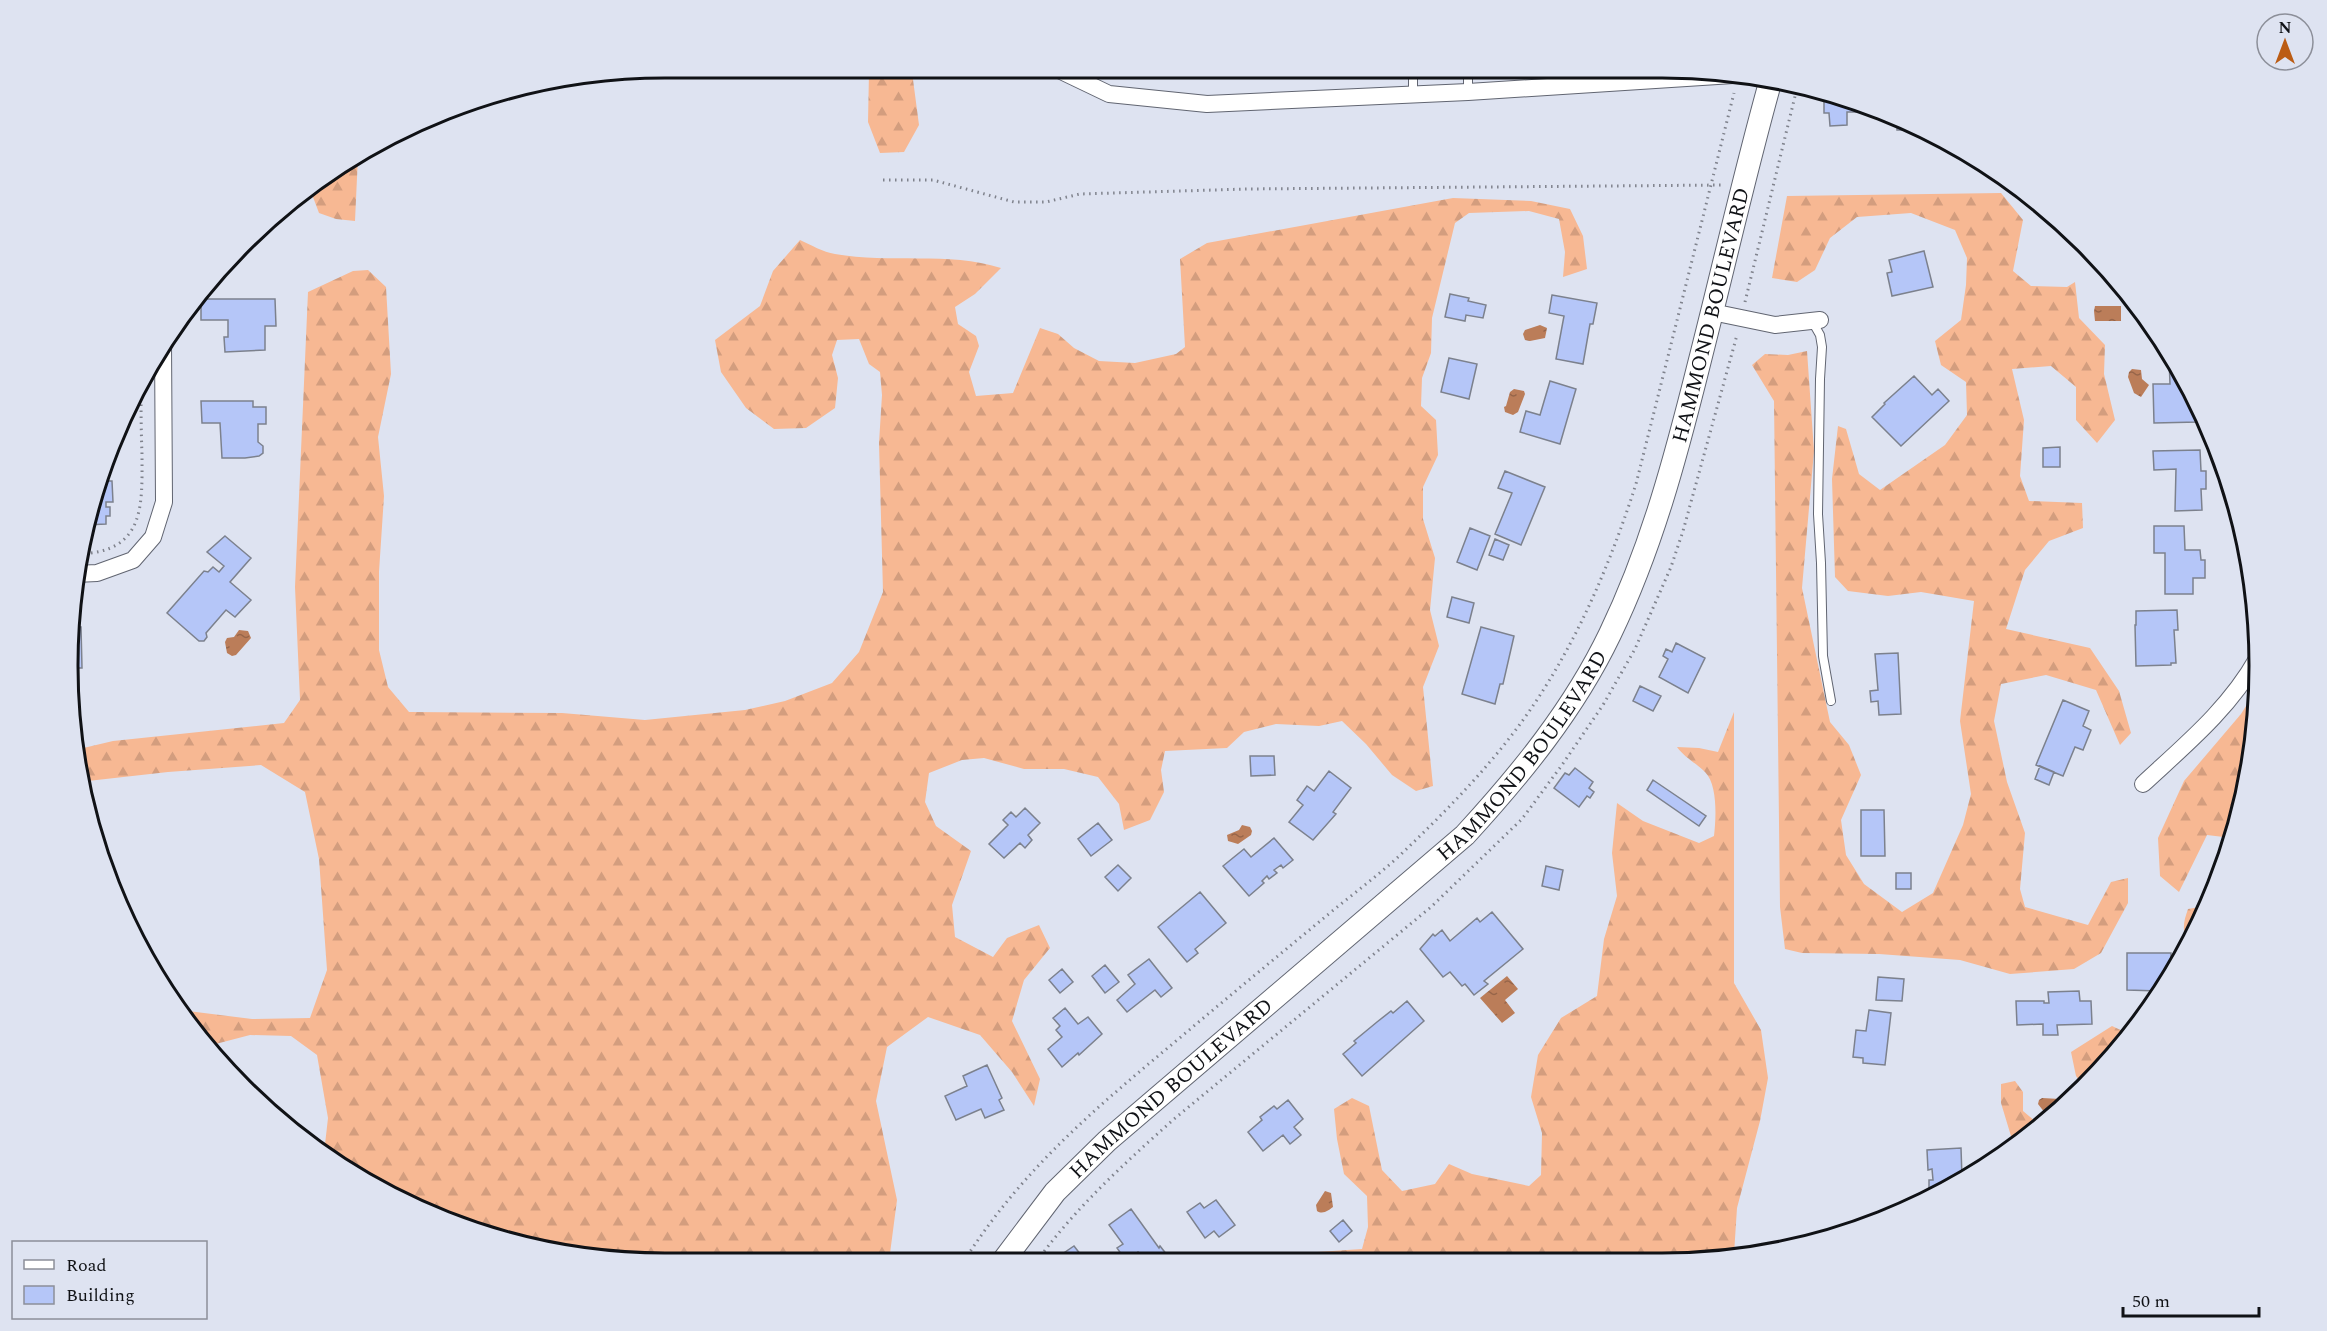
<svg xmlns="http://www.w3.org/2000/svg" width="2327" height="1331" font-family="Spectral,serif">
	<defs>
		<pattern id="forest-firs" width="22" height="20" patternUnits="userSpaceOnUse" patternTransform="scale(1.5)"><rect width="22" height="20" fill="#f7b893"/><path d="M5 1l3.5 6h-7zM16 11l3.5 6h-7z" fill="#d39d7e"/></pattern>
		<pattern id="water-ripples" width="26" height="14" patternUnits="userSpaceOnUse" patternTransform="scale(1.5)"><rect width="26" height="14" fill="#bb7d59"/><path d="M2 4q2-2 4 0t4 0M15 11q2-2 4 0t4 0" fill="none" stroke="#976549"/></pattern>
	</defs>
	<rect width="100%" height="100%" fill="#dee3f1"/>
	<path fill="url(#forest-firs)" d="M869 72H912L919 125 904 152 880 153 868 122Z
		M358 156 355 221 336 219 319 213 313 197V184Z
		M2001 193 2023 220 2013 271 2031 286 2067 287 2075 282 2079 318 2105 345 2104 374 2115 420 2097 443 2076 420V387L2051 366 2012 369 2024 420 2020 476 2029 501 2082 503 2083 528 2049 541 2025 570 2006 629 2090 648 2119 691 2131 733 2120 745 2096 690 2046 675 2001 684 1994 721 2007 782 2025 833 2020 889 2025 907 2088 925 2111 882 2128 878V903L2101 953 2074 969 2010 974 1960 960 1879 954 1802 953 1785 949 1780 907 1774 401 1752 365 1765 354 1788 355 1807 351 1814 451 1802 588 1830 722 1849 745 1861 775 1841 820 1846 855 1864 884 1902 912 1933 893 1963 825 1971 794 1960 721 1974 601 1921 592 1888 596 1848 591 1835 577 1832 479 1838 426 1846 429 1859 474 1880 490 1945 445 1967 415 1966 382 1941 365 1935 341 1961 320 1966 285 1967 258 1955 230 1911 213 1857 217 1830 238 1815 270 1797 282 1772 278 1787 196Z
		M1453 198 1531 201 1570 209 1583 236 1587 269 1563 277 1565 252 1559 219 1529 211 1469 213 1455 223 1432 318 1431 353 1422 378 1421 406 1436 420 1438 455 1423 487V519L1435 558 1430 610 1439 646 1423 687 1433 786 1416 791 1392 775 1366 744 1342 721 1319 726 1276 724 1244 732 1227 748 1165 751 1161 770 1164 792 1150 820 1124 830 1119 804 1098 777 1064 769H1024L984 758 962 760 929 773 925 802 936 826 971 851 952 905 955 937 993 957 1007 938 1039 925 1050 948 1024 980 1012 1021 1040 1079 1034 1106 1012 1072 980 1035 928 1017 887 1047 876 1101 897 1200 889 1261 627 1262 474 1232 366 1183 324 1153 328 1118 317 1055 291 1036 250 1035 208 1046 209 1050 180 1010 252 1019 310 1018 327 970 319 859 305 792 261 765 168 772 79 782 75 750 113 741 284 723 300 700 295 587 308 292 353 271 368 270 386 287 391 374 378 437 384 496 379 572V650L388 687 409 712 562 713 645 720 745 710 785 701 832 683 859 652 883 592 879 443 882 395 880 372 869 364 859 339 837 340 832 355 838 378 835 408 806 428 774 429 746 408 721 372 715 340 760 306 773 271 800 240C811 245 823 252 835 254 890 264 948 251 1001 268L975 294 955 307 958 324 976 336 979 346 969 372 976 396 1013 393 1040 328 1058 334 1074 348 1099 361 1135 363 1176 354 1185 347 1180 259 1207 243Z
		M2256 690 2254 744 2232 838 2207 835 2179 892 2160 876 2158 838 2184 781 2241 714Z
		M1734 712V983L1761 1030 1768 1078 1760 1121 1737 1208 1734 1254 1737 1258 1300 1260 1317 1252 1362 1249 1368 1227 1367 1196 1344 1174 1337 1139 1334 1109 1352 1098 1369 1106 1382 1170 1402 1191 1435 1184 1449 1164 1472 1174 1529 1186 1541 1175 1542 1133 1531 1097 1538 1055 1561 1018 1597 996 1604 939 1617 896 1612 853 1617 803 1643 821 1699 843 1714 836C1716 819 1718 785 1705 772 1696 763 1685 758 1677 747L1699 748 1718 752Z
		M2206 906 2188 945C2182 930 2183 923 2188 909Z
		M2112 1026 2127 1033 2085 1088 2076 1076 2071 1052Z
		M2015 1081 2023 1092V1111L2036 1122H2044L2014 1146 2001 1103V1084Z"/>
	<path fill="url(#water-ripples)" d="M2095 306H2121V321H2095L2094 311Z
		M1540 325 1547 328 1545 338 1530 341 1525 340 1523 334 1525 330Z
		M2132 369 2141 370 2142 379 2149 385 2141 397 2134 393 2128 377 2129 372Z
		M1514 389 1524 391 1525 394 1518 412 1513 415 1505 412 1504 407 1506 406 1510 392Z
		M239 630 248 631 251 638 236 655 232 656 227 653 225 642 227 638 234 637Z
		M1242 825 1250 827 1252 831 1251 835 1238 844 1228 841 1227 835 1239 830Z
		M1507 976 1518 989 1505 1000 1515 1013 1502 1023 1480 998Z
		M2042 1098 2060 1099 2065 1104 2058 1110 2045 1113 2038 1104 2039 1100Z
		M1325 1191 1331 1193 1333 1207C1329 1210 1323 1215 1317 1211L1316 1205Z"/>
	<path fill="#b5c6f8" stroke="#7c818d" stroke-width="1.5" d="M1824 93 1853 99 1878 112H1847V125L1830 126 1829 113H1824Z
		M1897 119 1921 130H1897Z
		M1924 251 1933 287 1892 296 1887 273 1892 272 1889 260Z
		M1450 294 1469 298 1468 301 1486 305 1483 318 1466 315 1465 321 1445 317Z
		M1552 295 1597 303 1593 324H1590L1583 364 1556 359 1564 316 1549 313Z
		M201 299H275L276 326H265V350L225 352 224 337H228V320H201Z
		M2171 357 2198 401 2201 409H2198V422L2154 423 2153 384H2170L2169 358Z
		M1449 358 1477 364 1469 399 1441 392Z
		M1914 376 1932 395 1938 389 1949 401 1901 446 1872 417 1885 404 1884 403Z
		M1550 381 1576 389 1560 444 1520 432 1526 411 1540 415Z
		M201 401H253V407H266V424H258V442L263 446V453L259 456 245 458H222L220 423H202Z
		M2060 447V467H2043V448Z
		M2200 450 2201 471H2206V489H2201L2202 510 2175 511 2176 469 2154 470 2153 451Z
		M1505 471 1545 487 1521 545 1495 534 1512 493 1498 488Z
		M99 481H112L113 502H106V507H110V516H106V524L85 525 88 510Z
		M2154 526H2184L2185 550H2200L2201 560H2205V578H2193V594H2165V553H2154Z
		M1470 528 1490 536 1477 570 1457 562Z
		M225 536 251 558 230 582 251 600 235 617 226 610 206 633 207 637 204 641H199L167 613 204 571 208 572 213 567 219 572 224 566 207 552Z
		M1495 539 1509 545 1503 560 1489 555Z
		M1452 597 1474 603 1469 623 1447 617Z
		M2177 610 2178 630H2174L2176 663H2171V665L2136 666 2135 625H2136V611Z
		M71 627H81L82 668H71L70 673Z
		M1481 627 1514 636 1503 684H1500L1495 704 1462 694Z
		M1676 643 1705 658 1688 693 1659 677 1668 659 1663 656 1666 649 1672 652Z
		M1898 653 1901 714 1879 715 1878 701 1871 702 1870 691 1878 690 1875 654Z
		M1640 686 1661 696 1653 711 1633 701Z
		M2063 700 2089 711 2083 726 2091 730 2083 750 2075 747 2063 776 2036 765Z
		M1250 756H1274L1275 775 1251 776Z
		M2040 766 2054 772 2049 785 2035 779Z
		M1575 768 1593 782 1589 788 1594 792 1590 798 1587 796 1579 807 1554 788 1565 773 1569 775Z
		M1329 771 1351 788 1333 812 1336 814 1313 840 1289 822 1303 805 1297 800 1307 786 1314 791Z
		M1653 780 1706 816 1699 826 1647 790Z
		M1025 808 1040 823 1028 835 1032 840 1025 848 1020 843 1004 858 989 844 1008 825 1003 820 1011 812 1016 817Z
		M1861 810H1884L1885 856H1861Z
		M1098 823 1112 840 1091 856 1078 839Z
		M1274 838 1293 860 1283 868 1281 865 1274 870 1277 873 1269 879 1267 876 1262 881 1264 883 1249 896 1223 866 1244 849 1251 857Z
		M1118 865 1131 878 1118 891 1105 877Z
		M1546 866 1563 870 1559 890 1542 886Z
		M1896 873H1911V889H1896Z
		M1200 892 1226 923 1195 949 1198 953 1187 962 1158 927Z
		M1492 912 1523 949 1484 981 1488 984 1474 995 1465 984 1462 986 1450 972 1443 977 1420 949 1433 934 1435 936 1442 930 1450 941 1477 918 1480 922Z
		M2127 953H2171V960H2181L2159 991 2127 990Z
		M1149 959 1172 988 1161 997 1155 990 1127 1012 1117 1000 1135 984 1128 975Z
		M1105 965 1119 982 1105 993 1092 976Z
		M1062 969 1073 982 1060 993 1049 980Z
		M1878 977 1904 979 1902 1001 1876 1000Z
		M2079 991 2080 1001H2091L2092 1024 2057 1025 2058 1035H2043V1024L2017 1025 2016 1001H2044V1003H2049L2048 992Z
		M1407 1001 1424 1021 1362 1076 1343 1054 1356 1043 1354 1041 1377 1022 1391 1011 1393 1013Z
		M1065 1008 1078 1024 1088 1017 1102 1034 1079 1055 1078 1053 1062 1067 1048 1049 1062 1037 1056 1030 1060 1026 1053 1018Z
		M1869 1010 1891 1013 1885 1065 1863 1063V1058L1853 1057 1856 1030 1866 1031Z
		M987 1065 1002 1098 999 1100 1004 1110 985 1118 981 1109 956 1120 945 1096 967 1086 963 1076Z
		M1288 1100 1303 1119 1294 1127 1301 1135 1290 1144 1283 1135 1263 1151 1248 1132 1262 1120 1260 1117 1274 1106 1277 1109Z
		M1961 1148 1962 1178 1933 1193V1188H1929V1180H1933L1932 1169 1928 1170 1927 1150Z
		M1216 1200 1235 1225 1219 1237 1214 1231 1205 1238 1187 1212 1200 1203 1204 1208Z
		M1131 1209 1159 1248 1160 1246 1171 1260H1140L1143 1257 1138 1252 1126 1261 1117 1248 1123 1244 1109 1225Z
		M1343 1220 1352 1231 1339 1242 1330 1231Z
		M1074 1246 1084 1259 1082 1261H1052Z"/>
	<g fill="none" stroke-linecap="round" stroke-linejoin="round">
		<defs>
			<path id="lane" d="M1413 70V95
				M1468 92V70
				M1812 321 1820 335 1822 347 1820 379 1818 514 1821 563 1823 656 1831 701"/>
			<path id="street" d="M1061 71 1109 94 1207 104 1468 92 1733 75
				M1712 312 1775 325 1820 320
				M75 574 97 573 133 560 153 537 164 502 163 343
				M2143 784C2185 745 2229 709 2257 659"/>
			<g id="secondary">
				<path id="s1" d="M1003 1261 1055 1192 1107 1141 1465 835C1521 774 1574 709 1610 634 1652 547 1676 456 1699 364 1723 270 1744 176 1770 83"/>
			</g>
		</defs>
		<use href="#lane" stroke="#616571" stroke-width="10"/>
		<use href="#street" stroke="#616571" stroke-width="18"/>
		<use href="#secondary" stroke="#616571" stroke-width="24"/>
		<path stroke="#7f828c" stroke-width="3" stroke-dasharray="1.5 4.5" stroke-linecap="butt" d="M883 180H933L1014 202H1046L1080 194 1247 189 1723 185
			M1745 302 1797 88
			M79 554C146 552 142 504 142 454 141 430 141 405 141 381
			M964 1261C1024 1167 1097 1107 1182 1036 1227 998 1273 960 1319 922 1344 901 1371 881 1396 859 1434 823 1471 786 1504 745 1566 668 1606 577 1636 484L1734 93
			M1037 1261C1076 1207 1125 1163 1174 1119L1431 907 1522 819 1562 765 1603 705 1635 649 1671 567 1683 531 1737 335"/>
		<use href="#lane" stroke="#fff" stroke-width="8"/>
		<use href="#street" stroke="#fff" stroke-width="16"/>
		<use href="#secondary" stroke="#fff" stroke-width="22"/>
	</g>
	<g text-anchor="middle" stroke-width="5" stroke-linejoin="round" paint-order="stroke">
		<g font-size="21" fill="#101216" stroke="#dee3f1">
			<text dy="7" stroke="none"><textPath href="#s1" startOffset="1214">HAMMOND BOULEVARD</textPath></text>
			<text dy="7" stroke="none"><textPath href="#s1" startOffset="728">HAMMOND BOULEVARD</textPath></text>
			<text dy="7" stroke="none"><textPath href="#s1" startOffset="242">HAMMOND BOULEVARD</textPath></text>
		</g>
	</g>
	<path d="M0 0H2327V1331H0ZM665 78H1662A587 587 0 0 1 2249 665V666A587 587 0 0 1 1662 1253H665A587 587 0 0 1 78 666V665A587 587 0 0 1 665 78Z" fill="#dee3f1" fill-rule="evenodd"/>
	<path fill="none" stroke="#101216" stroke-width="3" d="M665 78H1662A587 587 0 0 1 2249 665V666A587 587 0 0 1 1662 1253H665A587 587 0 0 1 78 666V665A587 587 0 0 1 665 78Z"/>
	<rect x="12" y="1241" width="195" height="78" fill="#dee3f1" stroke="#8c8f99" stroke-width="1.5"/>
	<rect x="24" y="1260" width="30" height="9" fill="#ffffff" stroke="#8c8f99" stroke-width="1.5"/>
	<text x="66" y="1271" font-size="18" fill="#101216">Road</text>
	<rect x="24" y="1286" width="30" height="18" fill="#b5c6f8" stroke="#8c8f99" stroke-width="1.5"/>
	<text x="66" y="1301" font-size="18" fill="#101216">Building</text>
	<g transform="translate(2285 42)"><circle r="28" fill="#dee3f1" stroke="#8c8f99" stroke-width="1.5"/>
	<path d="M0-4.5L10 22L0 15L-10 22Z" fill="#bb5c14"/>
	<text y="-9" font-size="16" font-weight="bold" text-anchor="middle" fill="#101216">N</text>
	</g>
	<path d="M2123 1307v9h136v-9" fill="none" stroke="#101216" stroke-width="3"/>
	<text x="2132" y="1307" font-size="18" fill="#101216" stroke="#dee3f1" stroke-width="4.5" paint-order="stroke">50 m</text>
</svg>
